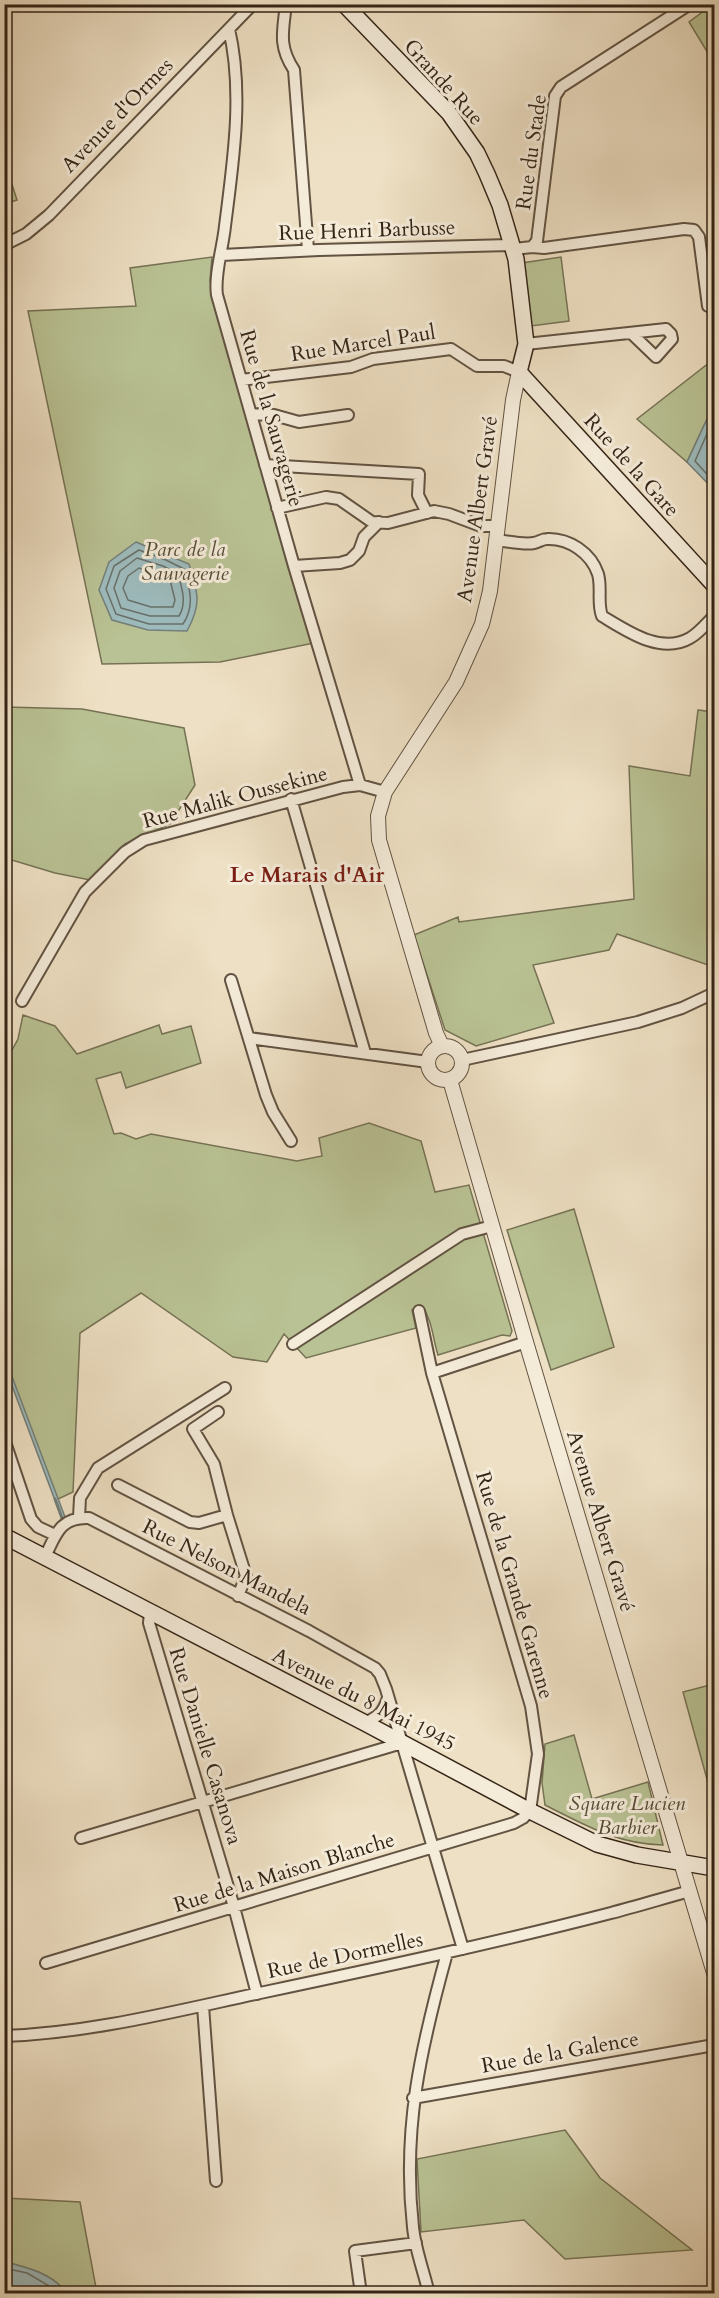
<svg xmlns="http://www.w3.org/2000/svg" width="719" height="2298" font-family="Cardo,serif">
	<rect width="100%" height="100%" fill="#eee0c4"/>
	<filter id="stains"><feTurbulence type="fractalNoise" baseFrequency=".00333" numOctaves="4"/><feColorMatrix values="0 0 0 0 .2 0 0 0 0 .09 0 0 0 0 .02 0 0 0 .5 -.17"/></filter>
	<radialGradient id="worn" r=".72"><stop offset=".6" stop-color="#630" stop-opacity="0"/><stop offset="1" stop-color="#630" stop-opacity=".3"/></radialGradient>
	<path fill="#b9c294" stroke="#767355" stroke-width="1.5" d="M712 5H714V63L689 22Z
		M9 175 17 200 5 204V177Z
		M212 257 210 281 314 643 220 662 102 664 28 311 136 306 130 268Z
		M561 257 569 321 531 326 522 263Z
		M714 359V404L687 462 637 419Z
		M5 707 82 709 184 728 195 785 170 824 125 844 90 880 55 873 5 858Z
		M698 710 714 712V967L617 934 609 950 533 965 554 1023 476 1046 445 1030 414 935 458 917 459 922 634 899 629 766 690 776Z
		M23 1015 55 1026 77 1054 159 1025 162 1034 191 1026 201 1063 126 1088 121 1072 96 1079 114 1134 121 1133 136 1139 151 1134 297 1161 322 1156 319 1138 369 1123 421 1141 435 1192 469 1185 512 1331 510 1336 502 1335 438 1355C432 1336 433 1322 422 1306L412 1310 416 1328 306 1358 284 1334 267 1362 233 1357 141 1293 80 1333 73 1492 56 1500 5 1363V1063L18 1039Z
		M574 1209 614 1347 551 1370 507 1230Z
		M714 1684V1801H713L683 1692Z
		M574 1735 592 1799 648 1782 663 1845C617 1844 585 1825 545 1805L542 1783 545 1744Z
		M565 2130 600 2178 692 2250 565 2259 524 2220 421 2232 417 2159Z
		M5 2198 80 2202 97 2293H66C54 2274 26 2267 5 2262Z"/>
	<path fill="#9dbbbd" stroke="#737f7a" stroke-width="1.5" d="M714 404V490L687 462Z
		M136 542 189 564C198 593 202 604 187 631L148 630 112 620 99 590 109 562Z
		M5 1358 65 1517 62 1519 5 1367Z
		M5 2262C26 2267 54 2274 66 2293H5Z"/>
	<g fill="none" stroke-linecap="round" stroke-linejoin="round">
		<path stroke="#68706a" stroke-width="1.5" d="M714 418 695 461 714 482
			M139 550 166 560 184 569C190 589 195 606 183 624H149L116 614 106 589 114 566Z
			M137 558 163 566 178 574C182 588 187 603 179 616H150L121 608 114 588 120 571Z
			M139 568 170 580 175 600 173 607H151L128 600 123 588 128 576Z
			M4 2268 27 2273 56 2290 59 2294"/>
		<path stroke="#737f7a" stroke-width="3" d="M55 1499 63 1521"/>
		<defs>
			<path id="minor" d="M286 4C283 31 278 46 294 70L308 250
				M229 29C244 93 233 162 225 226 223 247 214 275 217 295L294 566 360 785
				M4 245 26 234 49 215 253 4
				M532 247 544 248 684 229 694 230 699 237 708 306
				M514 249 532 247 537 241 555 96 561 87 690 4
				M222 255 319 250 513 245
				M526 344 666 329 671 334 672 339 656 357 631 333
				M241 380 351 367 373 359 451 349 477 366H504L519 372
				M251 414 274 415 299 422 348 415
				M265 465 419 474 418 495 427 513
				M277 508 326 497 339 499 372 522 388 523 434 511 449 514 481 526H498
				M496 540C507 541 523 545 534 543 539 542 542 539 547 539 569 538 591 553 598 574 602 588 597 603 602 616 627 631 661 655 690 638 699 633 707 623 714 616
				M294 566 340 563 350 560 359 551 364 537 379 522
				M291 799 365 1053
				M231 980 266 1095 273 1112 291 1141
				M22 1001 85 892 125 852 144 840 343 787 360 785 385 792
				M249 1038 428 1062
				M462 1060 638 1022 682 1008 714 993
				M293 1344 462 1234 492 1226
				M432 1373 526 1342
				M218 1412 193 1429 214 1464 227 1515 246 1576 238 1596
				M4 1439 31 1519 38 1527 55 1535
				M118 1485 190 1522 199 1523 227 1515
				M79 1517 80 1498 98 1468 225 1388
				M45 1557C56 1534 60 1517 89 1518L309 1631 375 1668 380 1674 386 1689 463 1949
				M150 1613 149 1623 234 1907 257 1994
				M365 1723C379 1716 383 1713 388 1698
				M81 1838 402 1743
				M46 1963 514 1823 523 1818 530 1811 538 1754 531 1706 432 1373 419 1311
				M203 2006 216 2181
				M4 2036C91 2033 176 2011 260 1993 378 1968 495 1943 611 1913 638 1906 664 1898 690 1891
				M413 2098 714 2045
				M361 2294 355 2251 416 2243
				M429 2294C424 2272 415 2249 413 2227 402 2129 421 2047 447 1953"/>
			<path id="tertiary" d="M428 1063a17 17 0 1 1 34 0a17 17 0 1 1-34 0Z
				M442 1046 436 1033 379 840 378 816 385 792 456 682 482 624 490 591 513 400 519 372
				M450 1080 526 1342 714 1973"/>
			<path id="secondary" d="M344 4 449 113 477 153 487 174 500 205 516 259 526 344 519 372 714 585
				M4 1536 365 1723 530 1811 597 1844 637 1855 714 1868"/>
		</defs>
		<use href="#minor" stroke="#625342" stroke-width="14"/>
		<use href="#tertiary" stroke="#625342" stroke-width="16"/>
		<use href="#secondary" stroke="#342416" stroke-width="18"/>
		<use href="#minor" stroke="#f4ebd9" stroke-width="10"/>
		<use href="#tertiary" stroke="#f4ebd9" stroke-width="14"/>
		<use href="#secondary" stroke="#f4ebd9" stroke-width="15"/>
	</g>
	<g text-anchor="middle" stroke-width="6" stroke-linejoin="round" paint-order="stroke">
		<g font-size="21" fill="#342416" stroke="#f4ebd9">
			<text transform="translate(444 82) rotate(48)" y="7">Grande Rue</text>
			<text transform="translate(117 115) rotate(-46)" y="7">Avenue d'Ormes</text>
			<text transform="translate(531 152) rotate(-82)" y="7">Rue du Stade</text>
			<text transform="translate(367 230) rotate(-2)" y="7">Rue Henri Barbusse</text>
			<text transform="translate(363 343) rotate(-9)" y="7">Rue Marcel Paul</text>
			<text transform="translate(272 418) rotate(74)" y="7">Rue de la Sauvagerie</text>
			<text transform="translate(632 465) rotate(48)" y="7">Rue de la Gare</text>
			<text transform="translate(477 509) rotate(-82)" y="7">Avenue Albert Gravé</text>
			<text transform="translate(235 797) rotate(-15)" y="7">Rue Malik Oussekine</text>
			<text transform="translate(601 1521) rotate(73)" y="7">Avenue Albert Gravé</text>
			<text transform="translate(227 1567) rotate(27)" y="7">Rue Nelson Mandela</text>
			<text transform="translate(515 1585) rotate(74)" y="7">Rue de la Grande Garenne</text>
			<text transform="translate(364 1699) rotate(27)" y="7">Avenue du 8 Mai 1945</text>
			<text transform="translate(206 1746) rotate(73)" y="7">Rue Danielle Casanova</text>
			<text transform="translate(284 1872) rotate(-17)" y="7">Rue de la Maison Blanche</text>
			<text transform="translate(345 1955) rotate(-12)" y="7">Rue de Dormelles</text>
			<text transform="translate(560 2052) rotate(-10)" y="7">Rue de la Galence</text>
		</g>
		<g font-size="21" font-style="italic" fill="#554c36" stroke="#f4ebd9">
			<text x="185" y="556">Parc de la<tspan x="185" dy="24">Sauvagerie</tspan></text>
			<text x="627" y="1810">Square Lucien<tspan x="627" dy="24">Barbier</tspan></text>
		</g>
		<g font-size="22" font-weight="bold" fill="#7a1f14" stroke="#f4ebd9">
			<text x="307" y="882">Le Marais d'Air</text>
		</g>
	</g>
	<rect width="719" height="2298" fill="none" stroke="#eee0c4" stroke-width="24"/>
	<rect x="6" y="6" width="707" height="2286" fill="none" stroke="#342416" stroke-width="3"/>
	<rect x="12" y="12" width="695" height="2274" fill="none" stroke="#342416" stroke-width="1.5"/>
	<rect width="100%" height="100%" filter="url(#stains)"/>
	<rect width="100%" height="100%" fill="url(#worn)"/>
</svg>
